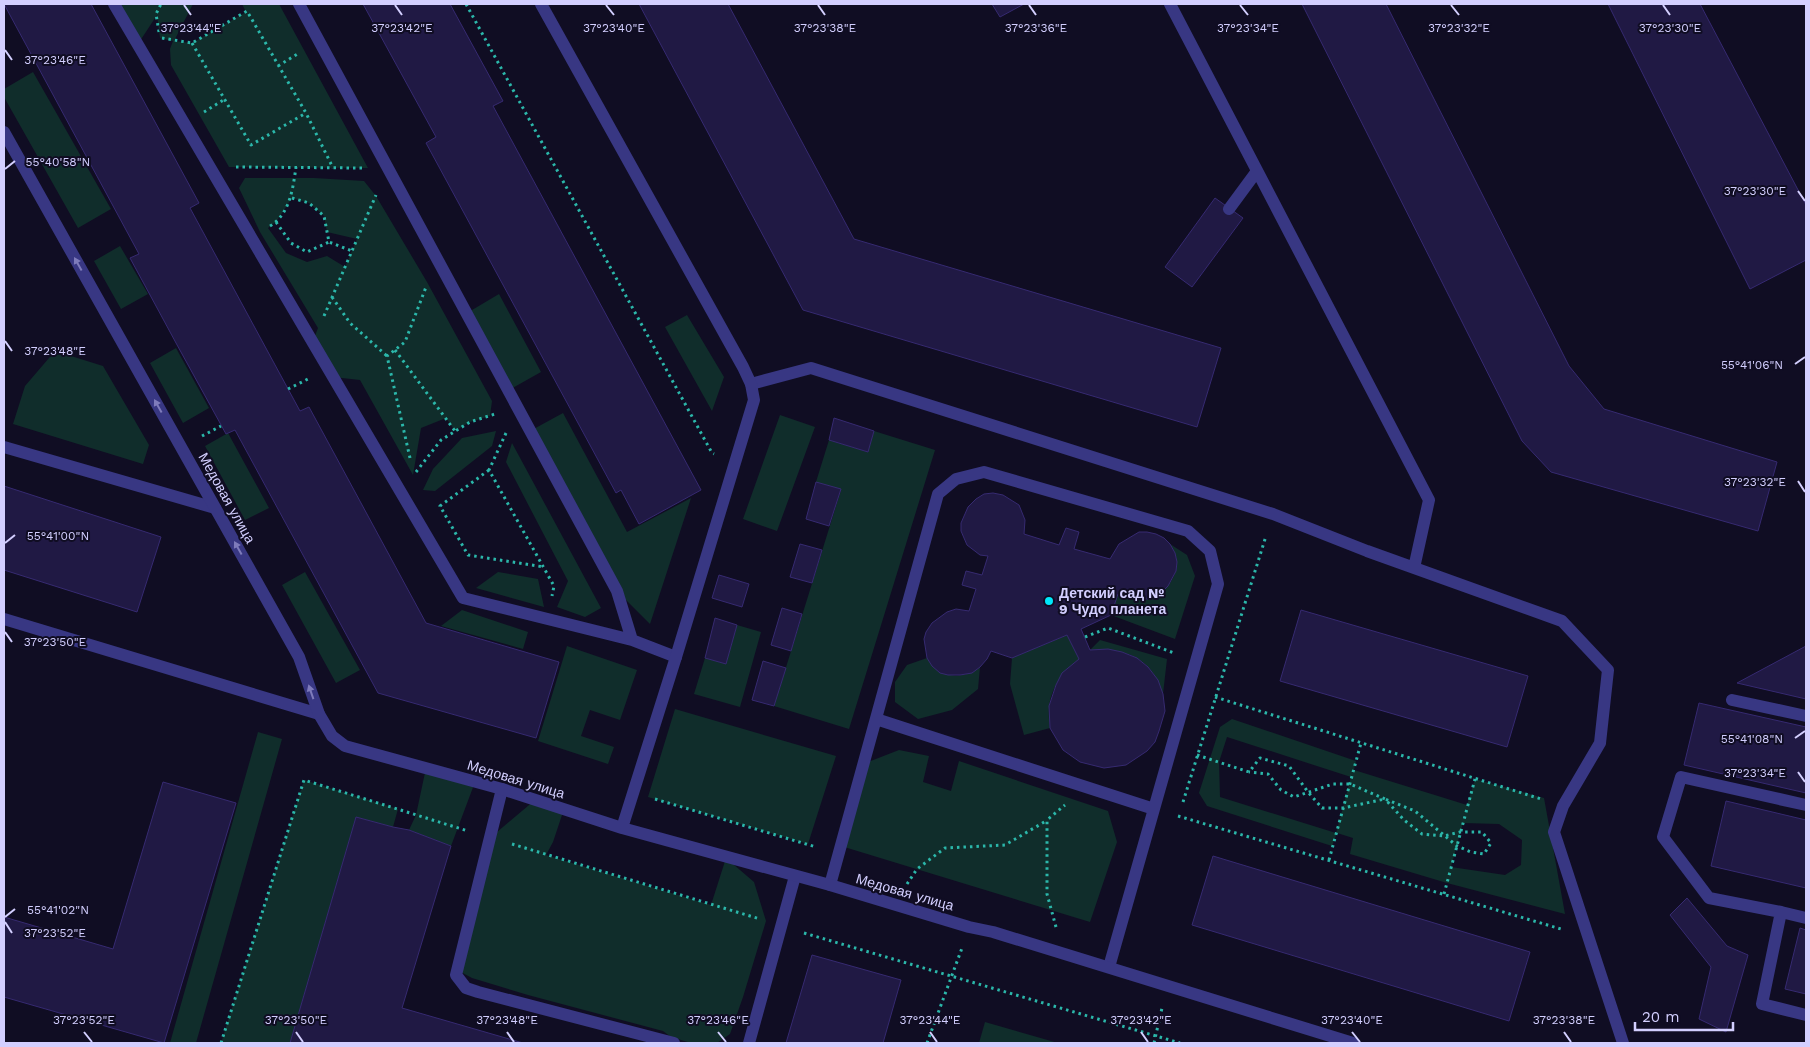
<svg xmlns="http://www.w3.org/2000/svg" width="1810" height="1047" font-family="'Work Sans',sans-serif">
	<rect width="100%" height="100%" fill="#100d23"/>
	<path fill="#102d2b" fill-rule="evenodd" d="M114 4H193L174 41 192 43 246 12 242 4H279L368 168 229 167 171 65 170 49 173 41 160 38 157 15 138 44Z
		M33 72 111 209 78 228 4 97V89Z
		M245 178H314L364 181 376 196 427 282 492 401 490 416 470 422 455 431 446 418 421 428 413 475 360 380 333 377 313 341 318 328 260 232 239 188ZM292 198 309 203 324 216 327 232 357 239 345 267 327 256 307 262 286 253 268 228 276 222Z
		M120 246 148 294 121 309 94 261Z
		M499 294 541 372 509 390 467 313Z
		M687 315 724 377 712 411 665 327Z
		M176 348 209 408 183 423 150 363Z
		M55 351 103 366 149 445 143 464 13 424 25 386Z
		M563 413 627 532 691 498 650 624 617 591 530 431Z
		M780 415 815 427 777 531 743 519Z
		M496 431 492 446 435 491 423 490 433 469 462 438Z
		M874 431 935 450 849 729 774 706 841 490 816 482 829 440 868 452Z
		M228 433 269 508 245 520 205 446Z
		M512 443 601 608 585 617 557 607 568 581 506 462Z
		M1170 544 1187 555 1195 576 1175 639 1111 615 1118 594C1128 596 1138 602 1149 599 1164 595 1176 579 1177 563 1177 556 1173 550 1170 544Z
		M305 572 360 670 336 683 282 585Z
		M498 572 538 579 544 607 476 588Z
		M462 610 528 632 523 649 441 626Z
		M737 625 761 632 740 707 694 694 705 658 726 664Z
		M1067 635 1079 659C1056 679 1045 696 1050 728L1024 735 1010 684 1012 658Z
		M1100 640 1167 659 1163 694C1151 657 1126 648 1090 650Z
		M567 646 637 670 620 720 590 710 581 736 614 747 608 764 538 741Z
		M927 658C939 678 961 681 980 667L978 689 952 710 918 719 895 702V682L907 665Z
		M675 709 836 756 808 844 648 797Z
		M1232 719 1356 761 1354 770 1467 805 1475 779 1544 798 1565 914 1447 883 1350 854 1353 838 1337 833 1332 846 1207 806 1199 793 1220 727ZM1227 737 1351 777 1336 833 1220 797 1219 762ZM1463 823 1499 824 1522 840 1521 865 1505 875 1451 867Z
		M258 732 282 739 196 1043H170Z
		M899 750 929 756 923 782 951 791 959 761 1108 811 1117 842 1090 922 841 846 863 764Z
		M426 768 475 782 451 846 409 830 416 815Z
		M304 780 398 809 393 827 356 817 290 1043H221Z
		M535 800 564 809 553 842 546 855 711 905 726 858 754 882 766 921 743 997 730 1034 717 1043H691L671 1037 663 1031 528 995 472 978 457 970 490 838Z
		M985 1022 1058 1043H979Z"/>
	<path fill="#201944" stroke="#362a71" d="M4 4H91L199 203 190 208 300 411 309 407 426 623 559 662 536 738 378 693 235 430 226 434 176 343 130 258 139 254Z
		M363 4H450L503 101 493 106 701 490 639 524 621 490 616 493 426 143 436 137Z
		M639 4H728L854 239 1221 348 1197 427 803 310Z
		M992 4H1024L1000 17Z
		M1302 4H1386L1569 366 1604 409 1777 462 1758 531 1551 472 1522 441Z
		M1608 4H1700L1806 205V260L1750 289Z
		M1215 198 1243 218 1192 287 1165 267Z
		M834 418 874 431 868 452 829 440Z
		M816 482 841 489 829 526 806 519Z
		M4 486 161 537 137 612 4 570Z
		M993 493 1003 495 1019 505 1025 520 1024 534 1059 545 1066 528 1079 532 1074 549 1110 559 1119 544 1139 532H1147L1156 534 1164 538 1170 544 1175 553 1177 562 1176 571 1168 586 1162 592 1148 599 1131 598 1118 594 1111 615 1081 629 1090 650 1108 649 1122 652 1137 658 1148 667 1158 680 1163 694 1165 711 1159 731 1155 742 1147 751 1126 765 1104 768 1080 762 1063 750 1050 728 1049 706 1056 685 1062 673 1079 659 1067 635 1012 658 991 651 987 659 980 667 972 673 960 675H948L940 673 932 666 927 658 924 639 926 632 932 623 947 612 956 609 969 611 976 589 962 585 966 571 982 575 988 556 980 555 967 545 961 531V523L968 507 976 499 984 494Z
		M800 544 822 550 812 583 790 577Z
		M719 575 749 584 742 607 712 598Z
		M782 608 802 614 791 651 771 645Z
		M1301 610 1528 676 1507 747 1280 681Z
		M715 618 737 625 726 664 705 658Z
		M1806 646V699L1737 683Z
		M763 661 786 668 774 706 752 700Z
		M1699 703 1806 727V793L1684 765Z
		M163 782 236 803 164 1043 4 997V917L113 949Z
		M1726 801 1806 820V888L1711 866Z
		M356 817 393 827 409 830 451 846 402 1008 523 1043H290Z
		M1213 856 1530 952 1509 1021 1192 925Z
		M1687 898 1727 946 1748 955 1726 1032 1699 1019 1711 967 1670 915Z
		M1800 928 1806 930V994L1785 989Z
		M812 955 901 980 883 1043H786Z"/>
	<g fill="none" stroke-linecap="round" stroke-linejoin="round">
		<path stroke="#2bb7aa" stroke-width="3" stroke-dasharray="2.5 4" stroke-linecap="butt" d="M466 4 712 453 714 454
			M159 32 156 14 161 4
			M162 38 192 43 247 11 306 113 333 168
			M192 43 251 145 306 113
			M278 66 299 53
			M204 112 225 99
			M236 167 362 168
			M292 198 309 203 324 216 329 242 352 251
			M276 222 291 243 307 252 329 242
			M270 226C290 214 293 188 296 167
			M332 297 350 323 387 356
			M324 316 376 195
			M395 350 455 431
			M288 389 308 379
			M506 433 489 470 554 586 552 596
			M202 436 221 426
			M410 458 387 356 405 342 426 287
			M489 470 440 506 468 555 544 567
			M416 472 441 440 470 422 495 414
			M1085 637 1108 628 1174 653
			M1215 697 1541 799
			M1197 755 1249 772 1260 758 1289 766 1308 792 1322 808H1343L1385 799 1415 811 1457 846 1471 852 1484 854 1491 843 1482 832H1460L1444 836 1422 834 1404 820 1385 799 1350 784H1333L1294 797 1281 790 1268 774 1249 772
			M655 799 816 847
			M1183 802 1266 536
			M1178 816 1561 929
			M512 844 760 919
			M1329 860 1361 743
			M907 884 917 869 945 848 1005 845 1046 821
			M1444 894 1475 779
			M1056 927 1047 894V820L1065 805
			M804 933 1180 1043
			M221 1043 304 780 468 831
			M927 1043 962 948
			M1154 1043 1162 1008"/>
		<path stroke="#383783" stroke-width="12" d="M114 4 463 598 632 640 676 657
			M299 4 617 591 632 640
			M1170 4 1429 500 1414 568
			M1229 209 1257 171
			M751 384 811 368 1273 514 1367 551 1562 621 1608 670 1600 743 1563 806 1554 832 1623 1043
			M4 447 215 508
			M4 619 319 714
			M1732 700 1806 716
			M876 719 1154 809
			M502 789 456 975 466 988 478 992 674 1043
			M1806 805 1681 777 1663 837 1709 898 1781 912 1762 1004 1806 1015
			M830 885 938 494 956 479 984 472 1188 531 1210 551 1218 584 1109 967
			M1781 912 1806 918
			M749 1043 795 876"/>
		<path stroke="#383783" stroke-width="12" d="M541 4 743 367 751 384 754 400 676 657 622 828
			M4 132 299 657 319 714 332 736 345 746 502 789 622 828 830 885 969 927 993 932 1353 1043"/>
	</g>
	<defs><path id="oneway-solid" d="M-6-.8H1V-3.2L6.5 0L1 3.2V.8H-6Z" transform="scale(1.25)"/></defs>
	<g fill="#7e7bbb">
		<use href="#oneway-solid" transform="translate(78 264) rotate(-119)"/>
		<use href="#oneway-solid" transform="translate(158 406) rotate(-119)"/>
		<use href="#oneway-solid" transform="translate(238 548) rotate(-119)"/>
		<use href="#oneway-solid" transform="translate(311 692) rotate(-109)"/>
	</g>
	<path fill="none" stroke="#d3cfff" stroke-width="2" d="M184 5 191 15M395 5 402 15M606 5 614 15M818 5 825 15M1029 5 1036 15M1240 5 1248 15M1451 5 1459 15M1663 5 1670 15M5 50 12 60M5 169 15 161M1798 191 1805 201M5 341 12 351M1795 364 1805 357M1798 481 1805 492M5 543 15 535M5 632 12 642M1795 738 1805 731M1798 772 1805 782M5 917 15 909M5 922 12 933M84 1032 92 1042M296 1032 303 1042M507 1032 514 1042M718 1032 726 1042M930 1032 937 1042M1141 1032 1148 1042M1352 1032 1360 1042M1564 1032 1571 1042"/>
	<circle fill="#00e8fa" stroke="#100d23" stroke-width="2" cx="1049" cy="601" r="5"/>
	<g text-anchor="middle" stroke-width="4" stroke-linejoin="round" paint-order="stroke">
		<g font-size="14" fill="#d3cfff" stroke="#100d23">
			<text transform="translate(227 498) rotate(61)" y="5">Медовая улица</text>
			<text transform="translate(516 779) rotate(17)" y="5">Медовая улица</text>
			<text transform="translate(905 892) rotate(16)" y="5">Медовая улица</text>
		</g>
		<g font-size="14" font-weight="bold" fill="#d3cfff" stroke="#100d23" text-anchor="start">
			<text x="1059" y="598">Детский сад №<tspan x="1059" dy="16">9 Чудо планета</tspan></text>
		</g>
	</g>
	<g font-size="12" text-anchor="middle" fill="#d3cfff" stroke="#100d23" stroke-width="4" stroke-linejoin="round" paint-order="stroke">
		<text x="191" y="32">37°23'44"E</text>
		<text x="402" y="32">37°23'42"E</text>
		<text x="614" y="32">37°23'40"E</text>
		<text x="825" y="32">37°23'38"E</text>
		<text x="1036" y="32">37°23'36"E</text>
		<text x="1248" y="32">37°23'34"E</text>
		<text x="1459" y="32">37°23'32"E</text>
		<text x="1670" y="32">37°23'30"E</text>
		<text x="55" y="64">37°23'46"E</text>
		<text x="58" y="166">55°40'58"N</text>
		<text x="1755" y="195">37°23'30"E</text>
		<text x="55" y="355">37°23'48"E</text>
		<text x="1752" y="369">55°41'06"N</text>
		<text x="1755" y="486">37°23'32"E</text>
		<text x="58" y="540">55°41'00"N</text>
		<text x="55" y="646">37°23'50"E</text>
		<text x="1752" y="743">55°41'08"N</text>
		<text x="1755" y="777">37°23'34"E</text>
		<text x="58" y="914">55°41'02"N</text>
		<text x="55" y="937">37°23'52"E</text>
		<text x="84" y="1024">37°23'52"E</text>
		<text x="296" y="1024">37°23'50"E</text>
		<text x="507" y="1024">37°23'48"E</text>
		<text x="718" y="1024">37°23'46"E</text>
		<text x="930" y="1024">37°23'44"E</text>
		<text x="1141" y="1024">37°23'42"E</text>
		<text x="1352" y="1024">37°23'40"E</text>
		<text x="1564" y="1024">37°23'38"E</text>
	</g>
	<rect width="1810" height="1047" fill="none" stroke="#d3cfff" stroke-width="10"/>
	<path d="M1635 1022v8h98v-8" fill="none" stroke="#d3cfff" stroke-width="2.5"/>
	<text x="1642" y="1022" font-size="15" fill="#d3cfff" stroke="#100d23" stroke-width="4" paint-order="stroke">20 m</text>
</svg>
